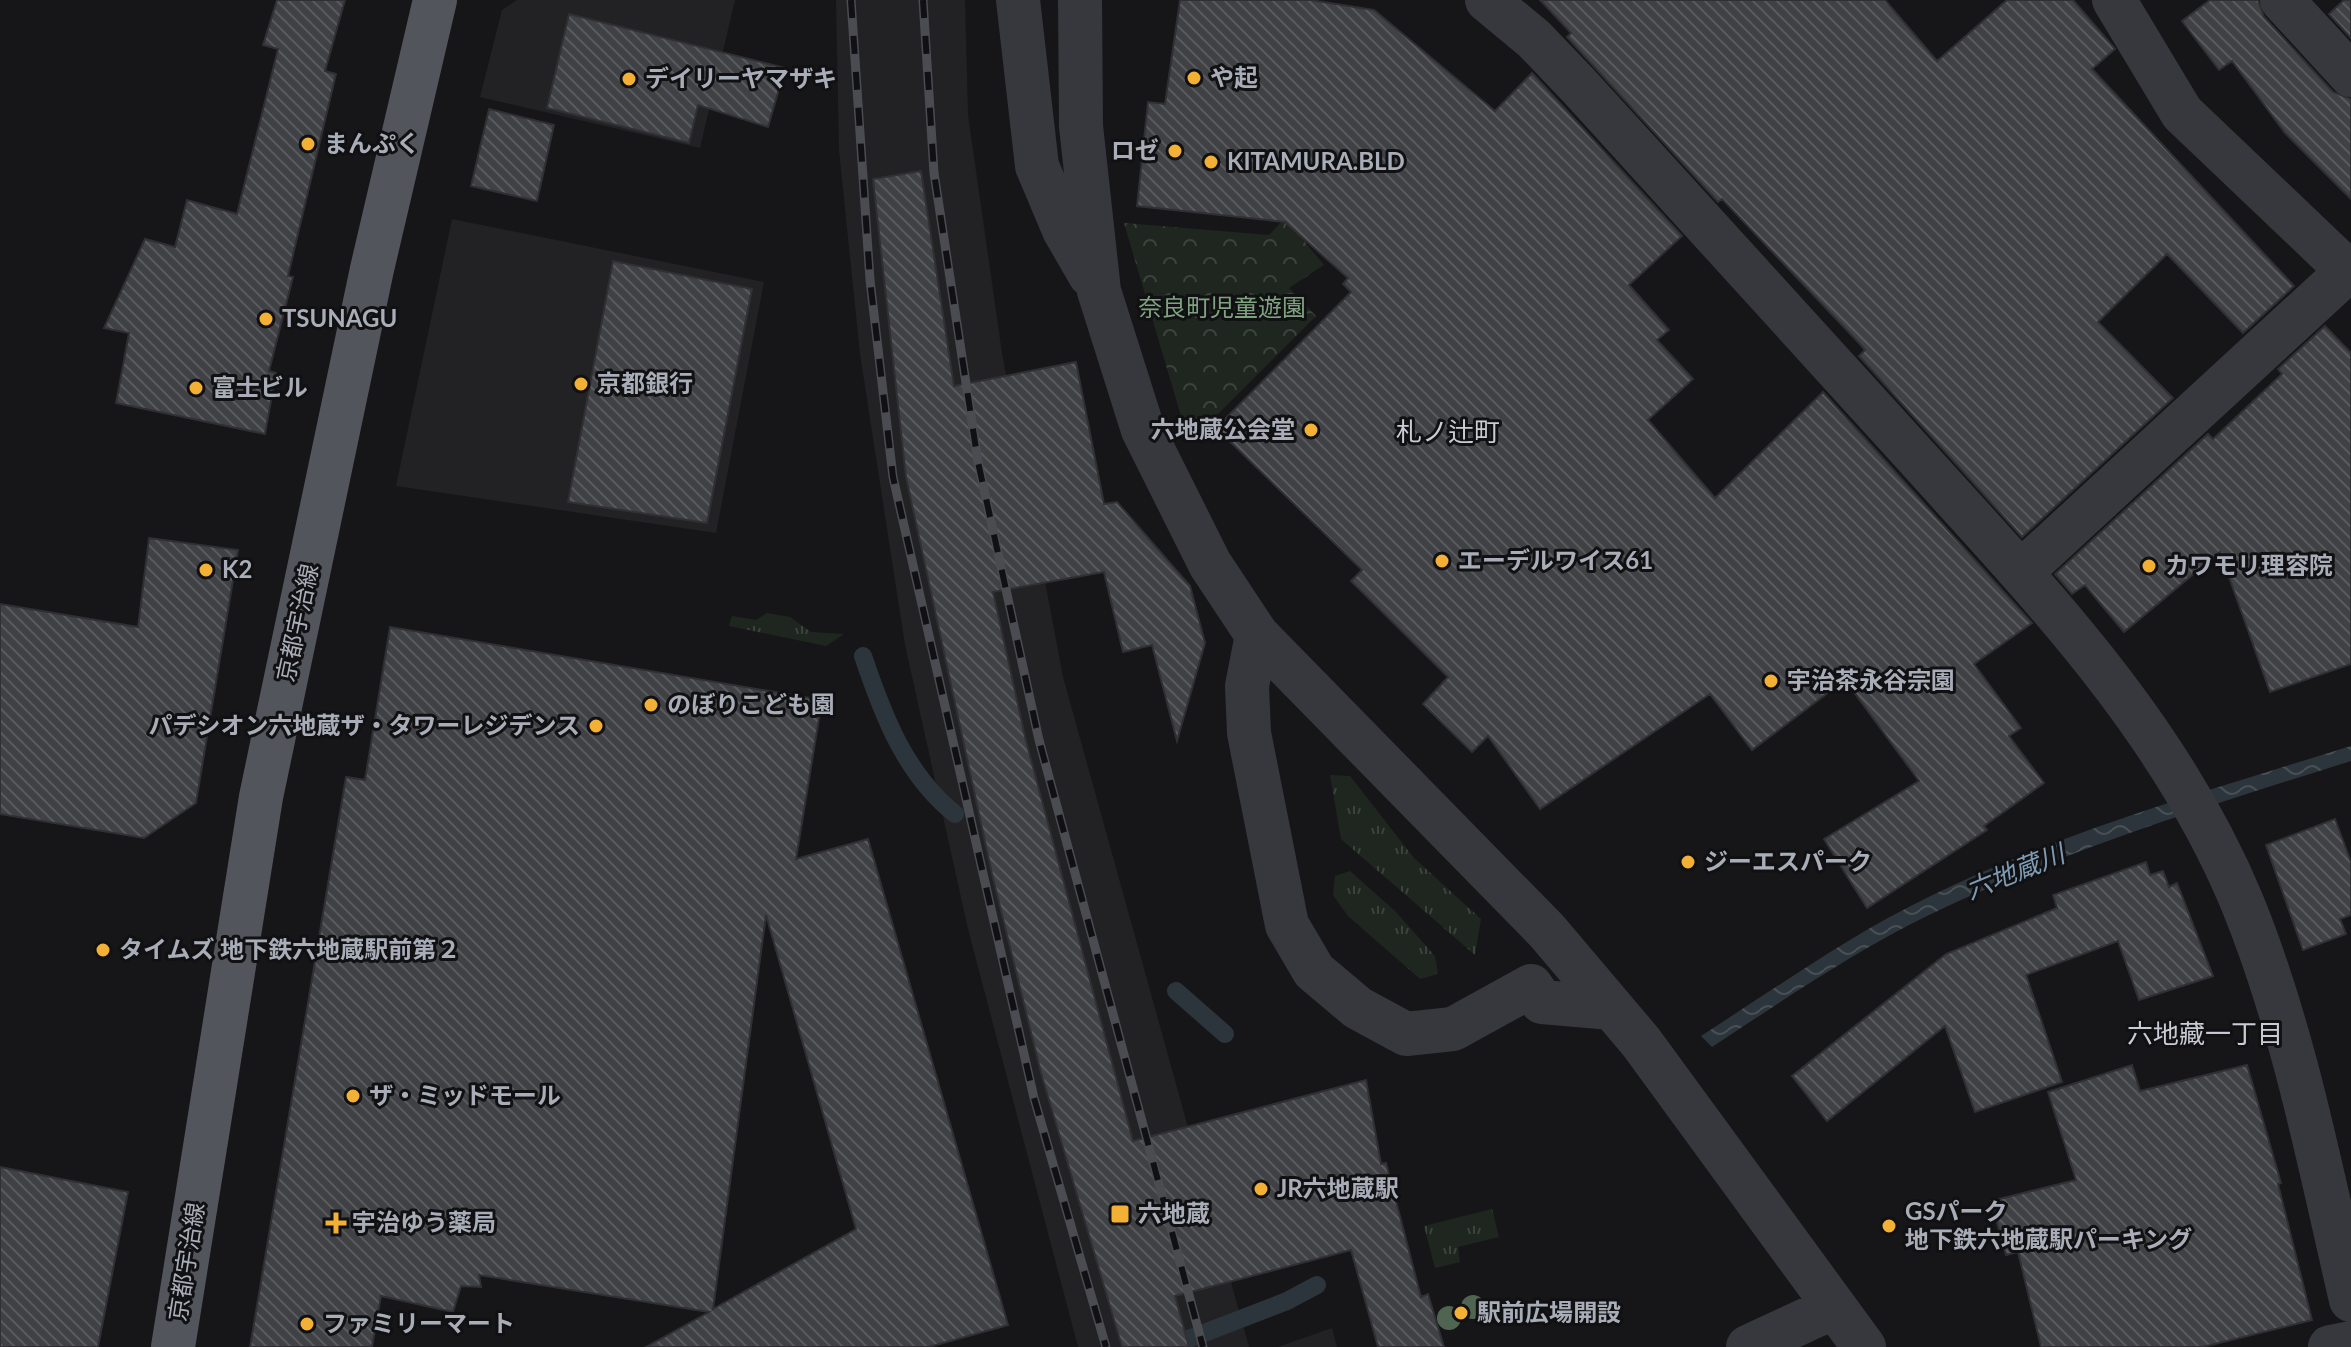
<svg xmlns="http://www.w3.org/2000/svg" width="2351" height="1347" font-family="Lato,'Noto Sans JP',sans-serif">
	<defs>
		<pattern id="grass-tufts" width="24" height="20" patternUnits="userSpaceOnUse" patternTransform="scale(2)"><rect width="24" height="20" fill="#1e261f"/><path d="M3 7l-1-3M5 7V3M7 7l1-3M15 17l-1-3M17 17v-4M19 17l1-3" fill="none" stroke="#3c433d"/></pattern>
		<pattern id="park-crowns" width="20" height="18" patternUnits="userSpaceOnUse" patternTransform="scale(2)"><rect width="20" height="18" fill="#1e261f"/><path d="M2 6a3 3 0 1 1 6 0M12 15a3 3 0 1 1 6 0" fill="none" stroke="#3c433d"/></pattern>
		<pattern id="water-waves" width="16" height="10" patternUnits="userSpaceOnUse" patternTransform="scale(2)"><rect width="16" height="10" fill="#2c353c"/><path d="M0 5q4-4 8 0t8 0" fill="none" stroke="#485056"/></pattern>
		<pattern id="building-back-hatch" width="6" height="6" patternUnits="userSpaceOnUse" patternTransform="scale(2)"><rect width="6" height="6" fill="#404145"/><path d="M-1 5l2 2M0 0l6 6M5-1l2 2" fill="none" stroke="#595a5e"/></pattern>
	</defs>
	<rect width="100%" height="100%" fill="#161618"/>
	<path fill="#222225" d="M517 0H735L700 148 480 97 502 10Z
		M836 0H965L968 115 1002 353 1063 677 1249 1347H1078L968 929 905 645 860 354 839 150Z
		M452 219 764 282 716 533 396 486Z
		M1332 1328 1337 1347H1278Z"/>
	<path fill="url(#grass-tufts)" d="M767 613 790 617 811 632 844 634 826 646 729 626 732 616 756 620Z
		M1330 775 1350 776 1414 858 1481 919 1475 955 1341 839Z
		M1350 871 1395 911 1435 956 1438 974 1420 979 1348 916 1333 895 1335 876Z
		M1492 1209 1499 1237 1458 1247 1460 1262 1435 1268 1424 1226Z"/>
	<path fill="url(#park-crowns)" d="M1285 218 1324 265 1289 288 1316 316 1189 443 1124 223 1269 235Z"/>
	<path fill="url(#water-waves)" d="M2351 746V761C2208 806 2065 850 1929 915 1853 952 1782 1001 1712 1047L1701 1036C1757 1000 1812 962 1870 928 2019 843 2188 797 2351 746Z"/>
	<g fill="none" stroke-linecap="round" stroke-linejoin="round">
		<path stroke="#2c353c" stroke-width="18" d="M863 656C883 715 905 774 955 814
			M1176 991 1225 1034
			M1168 1347 1287 1301 1317 1285"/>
	</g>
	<path fill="url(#building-back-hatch)" stroke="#303034" stroke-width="2" fill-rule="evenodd" d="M277 0H345L325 71 336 74 288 276 293 277 269 371 276 373 265 434 116 403 129 333 104 328 145 239 175 247 187 200 237 214 278 49 263 45Z
		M1180 0H1310L1374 10 1495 111 1532 73 1682 236 1629 285 1669 330 1657 340 1693 379 1648 420 1715 498 1823 392 2032 623 1974 664 2021 728 2009 736 2044 783 1984 826 1987 830 1867 908 1824 839 1919 781 1845 680 1752 750 1710 694 1540 809 1488 736 1472 752 1423 704 1448 677 1351 581 1362 570 1216 428 1351 292 1343 284 1348 278 1285 222 1137 206 1148 102 1165 104Z
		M1540 0H1885L1937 61 2007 0H2073L2115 49 2092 69 2294 286 2243 333 2167 254 2098 322 2173 398 2022 537 1859 356 1865 350 1859 343 1722 199 1718 202 1567 37 1571 33Z
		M2210 0H2258L2264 17 2333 92 2351 99V199L2285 133 2232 61 2219 70 2182 21Z
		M2344 0H2351V38L2329 14Z
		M569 14 785 68 768 127 698 105 689 143 547 108Z
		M489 109 554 125 537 201 471 186Z
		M921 171 954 386 1076 362 1104 504 1117 502 1190 586 1205 643 1177 741 1152 645 1123 652 1104 572 993 592 1026 741 1133 1141 1366 1080 1381 1164 1386 1163 1421 1297 1428 1294 1444 1347H1378L1351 1250 1175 1296 1189 1347H1122L1041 1073 992 874 906 477 873 179Z
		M613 261 752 289 707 523 568 502Z
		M2325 326 2351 353V664L2270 692 2220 552 2124 632 2085 585 2072 594 2055 574 2208 434 2213 439 2282 374 2278 369Z
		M149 538 238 550 196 803 144 838 0 814V604L138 627Z
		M390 627 822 700 796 859 868 839 1008 1325 929 1347H646L709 1312 479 1275 481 1287 461 1286 453 1312 381 1296 372 1347H250L346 777 365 780ZM766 915 856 1229 713 1309Z
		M2335 819 2351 862V915L2340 919 2346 934 2303 950 2266 845Z
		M2146 862 2150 875 2163 871 2169 887 2177 883 2213 976 2139 1000 2118 941 2026 975 2062 1082 1975 1112 1945 1026 1827 1121 1792 1076 1946 954 2057 908 2053 895Z
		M2132 1065 2140 1091 2247 1065 2281 1183 2278 1184 2312 1320 2203 1347H2041L2018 1252 2006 1255 1991 1201 2076 1180 2048 1092Z
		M0 1167 128 1192 98 1347H0Z"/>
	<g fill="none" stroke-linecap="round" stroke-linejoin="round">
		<path stroke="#37383d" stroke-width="44" d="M1018 0 1037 166 1064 230 1090 275
			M1080 0 1081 126 1099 291 1143 430 1210 564 1257 635 1547 931 1641 1042 1864 1347
			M1487 0 1534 39 1579 86C1690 208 1801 330 1912 452 2038 592 2168 724 2242 902 2294 1029 2320 1167 2351 1300
			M2114 0 2182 113 2348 271
			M2282 0 2351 75
			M2021 572 2351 268
			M1257 635 1247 686 1249 733 1287 925 1314 971 1358 1008 1406 1034 1453 1029 1531 986 1542 1002 1612 1008
			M1748 1347 1834 1307
			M2330 1347 2351 1343"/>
		<path stroke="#53555c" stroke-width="44" d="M173 1347 261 797 372 269 435 0"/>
		<defs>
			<path id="rail" d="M851 0 870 280 893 477 1034 1098 1106 1347
				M923 0 934 173 978 462 1039 740 1203 1347"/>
		</defs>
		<use href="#rail" stroke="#4a4c52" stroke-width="9"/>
		<use href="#rail" stroke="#111113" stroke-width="6" stroke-dasharray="18" stroke-linecap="butt"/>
	</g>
	<g fill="#506452">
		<circle cx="1473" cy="1307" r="12"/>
		<circle cx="1449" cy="1318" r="12"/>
	</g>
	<g fill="#f2b134" stroke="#111113" stroke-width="3">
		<circle cx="1194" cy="78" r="8"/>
		<circle cx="629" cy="79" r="8"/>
		<circle cx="308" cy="144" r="8"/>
		<circle cx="1175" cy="151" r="8"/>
		<circle cx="1211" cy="162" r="8"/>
		<circle cx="266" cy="319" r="8"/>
		<circle cx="581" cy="384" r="8"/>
		<circle cx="196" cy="388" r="8"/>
		<circle cx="1311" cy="430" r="8"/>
		<circle cx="1442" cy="561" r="8"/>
		<circle cx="2149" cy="566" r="8"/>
		<circle cx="206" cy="570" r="8"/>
		<circle cx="1771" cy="681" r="8"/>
		<circle cx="651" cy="705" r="8"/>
		<circle cx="596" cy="726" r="8"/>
		<circle cx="1688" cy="862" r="8"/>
		<circle cx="103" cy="950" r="8"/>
		<circle cx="353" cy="1096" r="8"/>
		<circle cx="1261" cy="1189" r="8"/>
		<rect x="1110" y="1204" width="20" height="20" rx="4"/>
		<path d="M332 1211h8v8h8v8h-8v8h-8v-8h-8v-8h8z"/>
		<circle cx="1889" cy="1226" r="8"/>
		<circle cx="1461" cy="1313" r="8"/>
		<circle cx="307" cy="1324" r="8"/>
	</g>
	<g text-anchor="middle" stroke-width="6" stroke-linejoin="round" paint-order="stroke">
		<g font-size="24" font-weight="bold" fill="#a8adb8" stroke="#111113" text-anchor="start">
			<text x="1210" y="86">や起</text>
			<text x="645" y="87">デイリーヤマザキ</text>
			<text x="324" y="152">まんぷく</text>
			<text x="1159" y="159" text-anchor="end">ロゼ</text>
			<text x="1227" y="170">KITAMURA.BLD</text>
			<text x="282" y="327">TSUNAGU</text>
			<text x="597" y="392">京都銀行</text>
			<text x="212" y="396">富士ビル</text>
			<text x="1295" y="438" text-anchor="end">六地蔵公会堂</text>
			<text x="1458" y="569">エーデルワイス61</text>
			<text x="2165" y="574">カワモリ理容院</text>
			<text x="222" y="578">K2</text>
			<text x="1787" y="689">宇治茶永谷宗園</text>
			<text x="667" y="713">のぼりこども園</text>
			<text x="580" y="734" text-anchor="end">パデシオン六地蔵ザ・タワーレジデンス</text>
			<text x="1704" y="870">ジーエスパーク</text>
			<text x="119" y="958">タイムズ 地下鉄六地蔵駅前第２</text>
			<text x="369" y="1104">ザ・ミッドモール</text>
			<text x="1277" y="1197">JR六地蔵駅</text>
			<text x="1905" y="1220">GSパーク<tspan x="1905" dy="28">地下鉄六地蔵駅パーキング</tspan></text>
			<text x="1138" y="1222">六地蔵</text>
			<text x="352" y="1231">宇治ゆう薬局</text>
			<text x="1477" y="1321">駅前広場開設</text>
			<text x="323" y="1332">ファミリーマート</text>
		</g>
		<g font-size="24" fill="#7fa381" stroke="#111113">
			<text x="1222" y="316">奈良町児童遊園</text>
		</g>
		<g font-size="24" fill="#a8adb8" stroke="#111113">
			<text transform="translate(298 623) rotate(-78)" y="8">京都宇治線</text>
			<text transform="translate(187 1262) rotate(-81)" y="8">京都宇治線</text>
		</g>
		<g font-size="26" fill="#c9ccd4" stroke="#111113">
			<text x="1448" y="441">札ノ辻町</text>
			<text x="2205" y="1043">六地藏一丁目</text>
		</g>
		<g font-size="26" font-style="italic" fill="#7f9bb3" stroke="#111113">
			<text transform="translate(2015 872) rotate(-22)" y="9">六地蔵川</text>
		</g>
	</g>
</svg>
